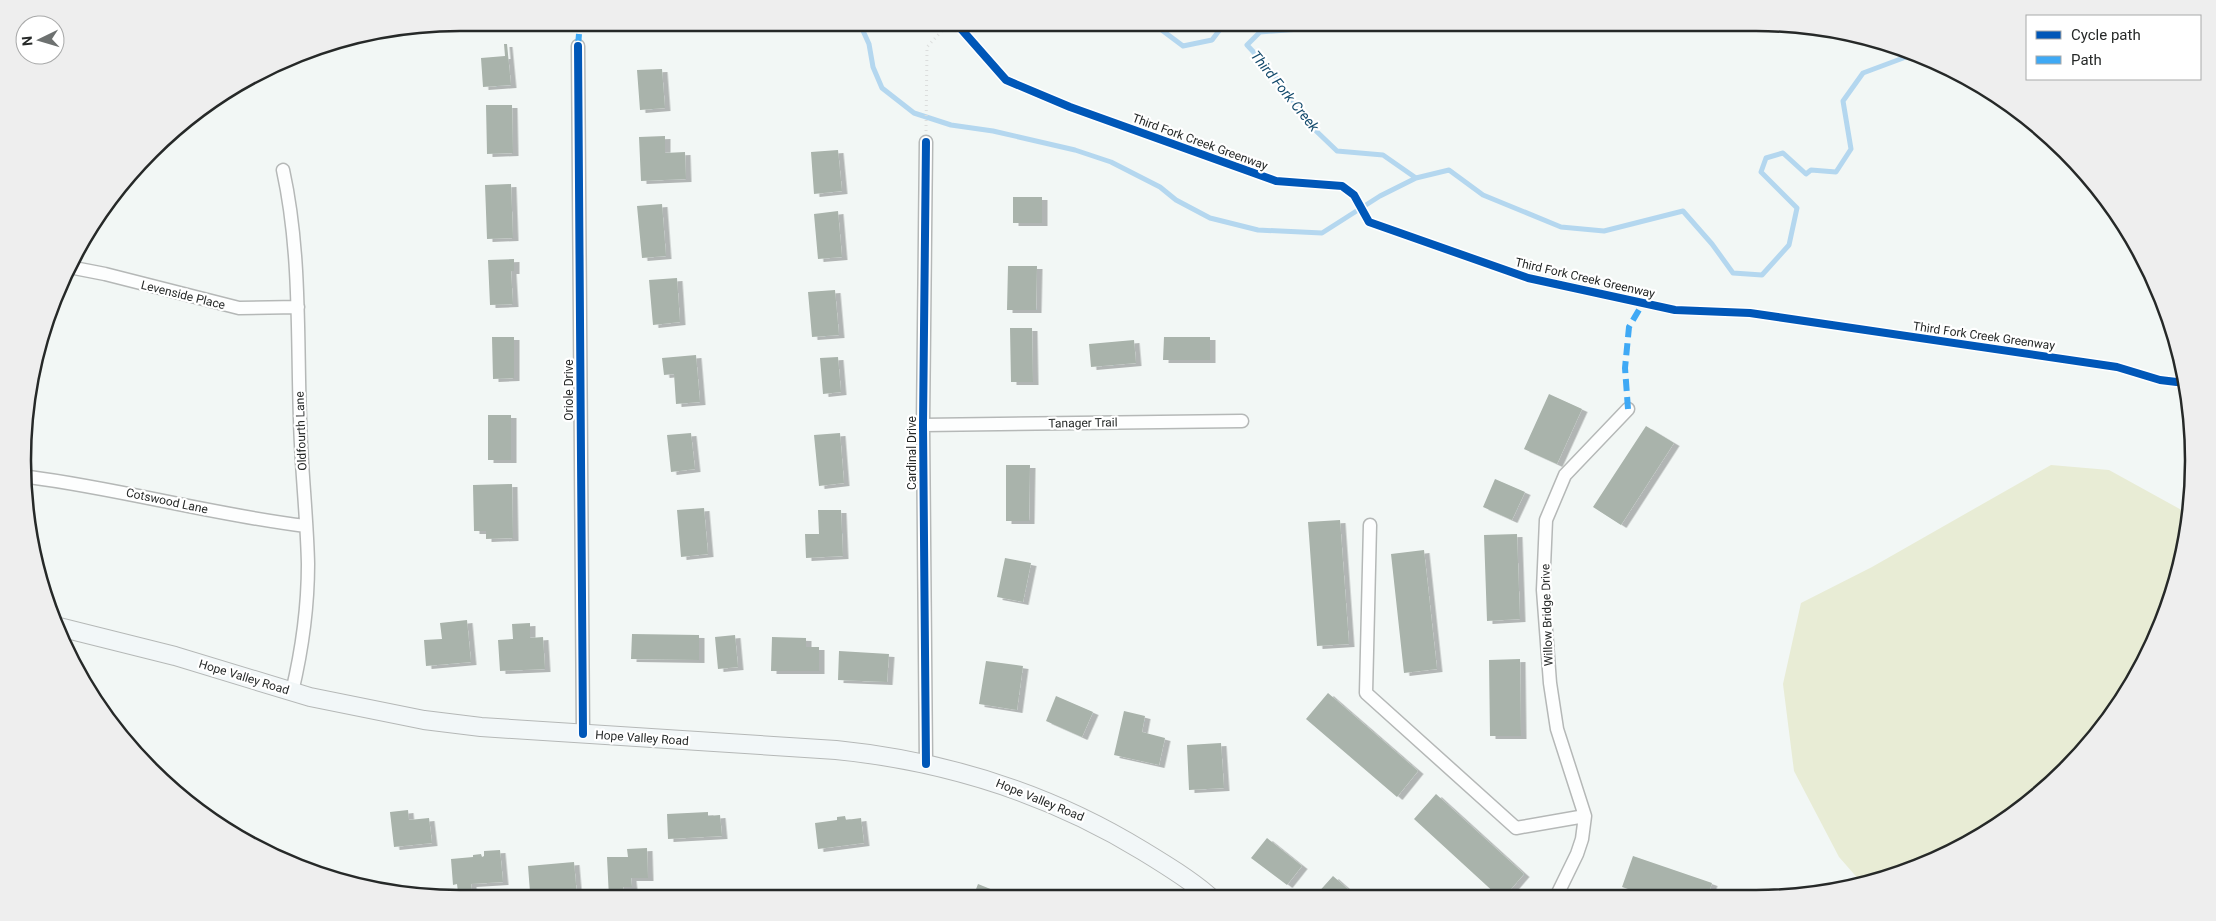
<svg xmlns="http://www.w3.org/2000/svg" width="2216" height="921" font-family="Roboto,sans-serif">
	<defs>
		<filter id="shadow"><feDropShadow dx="5.5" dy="3" stdDeviation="0" flood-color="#0004"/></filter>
	</defs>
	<rect width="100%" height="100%" fill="#f2f7f5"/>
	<path fill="#e8ecd5" d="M2051 465 2109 470 2187 513 2190 517 2170 601 2120 704 2044 790 1923 865 1861 882 1839 857 1794 771 1783 684 1801 603 1872 567Z"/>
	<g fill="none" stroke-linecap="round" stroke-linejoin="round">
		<path stroke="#b4d7ef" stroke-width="5" d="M859 22 869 44 873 67 882 88 914 113 951 125 993 131 1075 150 1111 162 1160 187 1176 200 1210 218 1258 230 1322 233 1380 196 1416 178
			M1151 22 1183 46 1212 40 1221 28 1220 22
			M1319 22 1314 28 1260 32 1247 45 1272 72 1312 127 1337 151 1383 155 1416 178 1449 170 1483 195 1561 227 1604 231 1683 211 1712 244 1733 273 1762 275 1789 245 1797 208 1761 172 1766 158 1783 153 1806 174 1811 170 1836 172 1851 149 1843 101 1863 73 1914 54"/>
	</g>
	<path fill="#a9b3ab" filter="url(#shadow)" d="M504 44H507L511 85 483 87 481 58 505 56Z
		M662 69 665 108 640 110 637 70Z
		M486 105H512L513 153 487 154Z
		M665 136V153L685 152 686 179 641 181 639 137Z
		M838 150 842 191 814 194 811 152Z
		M511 184 513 238 487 239 485 185Z
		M1013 197H1042V223H1013Z
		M662 204 666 256 642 258 637 206Z
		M838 211 842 257 818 259 814 214Z
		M514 259V271H511L513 304 490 305 488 260Z
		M1008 266H1037L1036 310H1007Z
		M677 278 680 322 653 325 649 280Z
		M835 290 839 335 812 337 808 292Z
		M1010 328H1032L1033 382H1011Z
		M492 337H514V378L493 379Z
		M1164 337H1210V360H1163Z
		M1134 340 1136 363 1091 367 1089 344Z
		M696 355 700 402 676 404 674 374 664 375 662 358Z
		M838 357 841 392 823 394 820 358Z
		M1549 394 1582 409 1557 464 1524 449Z
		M488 415H511V460H488Z
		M1646 426 1674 443 1621 525 1593 507Z
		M691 433 695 469 671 472 667 435Z
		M840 433 844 483 819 486 814 435Z
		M1006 465H1030L1029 521H1006Z
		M1495 479 1525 492 1512 520 1483 507Z
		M512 484 513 538 486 539V531H474L473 485Z
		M704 508 708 554 681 557 677 510Z
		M818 510H841L843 556 806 558 805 534H819Z
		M1340 520 1349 644 1317 646 1308 522Z
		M1517 534 1520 619 1487 621 1484 535Z
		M1424 550 1437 669 1404 673 1391 554Z
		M1005 558 1031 563 1023 602 997 597Z
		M467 620 471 662 426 666 424 640 442 639 440 623Z
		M530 623V638L543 637 545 669 500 671 498 640 513 639 512 624Z
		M632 634 699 635V660L631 659Z
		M735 635 738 667 718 669 715 637Z
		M772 637 806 638V647H819V671H771Z
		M839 651 889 654 887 682 838 680Z
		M1520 659 1521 736H1490L1489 660Z
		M986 661 1023 666 1017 710 979 704Z
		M1328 693 1418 771 1397 797 1306 719Z
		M1056 696 1093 712 1082 737 1046 721Z
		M1124 711 1145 716 1142 732 1165 738 1159 765 1114 755Z
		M1221 743 1224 788 1189 790 1187 745Z
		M1436 794 1524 874 1505 896H1498L1414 819Z
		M408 810 409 820 429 818 432 843 394 847 390 812Z
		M708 812V816L720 815 722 836 668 839 667 814Z
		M845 816 846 820 861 818 864 843 818 849 815 823 837 820V817Z
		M1267 838 1302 866 1287 885 1251 858Z
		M647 848 648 878H631L632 887H623L624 897 609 898 607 857H628L627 849Z
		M500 850 503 882 471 884 472 891 458 892 457 884 453 885 451 859 473 857V855L481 854 482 857 484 856V851Z
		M1633 856 1712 883 1708 895H1646L1622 887Z
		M574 862 577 896 558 898 557 890 530 892 528 866Z
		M1333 876 1350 891 1345 896H1315Z
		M978 884 1003 894 1001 897H973Z"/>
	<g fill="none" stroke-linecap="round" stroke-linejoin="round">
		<defs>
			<path id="minor" d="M578 46 583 734
				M926 142 923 425 926 764
				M283 170C301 252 297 335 300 419 301 467 307 516 308 564 308 607 302 650 292 692
				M69 267 105 274 239 308 298 307
				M923 425 1242 421
				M29 477C122 489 213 515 306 526
				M1370 525 1366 693 1516 828 1585 816
				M1557 895 1577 854 1582 839 1585 816 1557 729 1550 683 1543 590 1546 520 1565 475 1628 409"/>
			<path id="secondary" d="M55 626 175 656 310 697 424 720 481 727 836 750C945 761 1050 794 1143 851 1166 865 1189 879 1209 896"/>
		</defs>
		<use href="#minor" stroke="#b5b8b7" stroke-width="15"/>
		<use href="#secondary" stroke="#b5b8b7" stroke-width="20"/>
		<path stroke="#dcdedd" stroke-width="3" stroke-dasharray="1 4" stroke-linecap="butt" d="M926 131 927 47 950 22"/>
		<use href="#minor" stroke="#fdfefe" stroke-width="12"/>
		<use href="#secondary" stroke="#f2f7f8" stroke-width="18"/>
		<path stroke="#3fa9f5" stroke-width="6" stroke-dasharray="12 6" stroke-linecap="butt" d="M578 46 580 22
			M1628 409 1625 368 1629 327 1643 303"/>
		<defs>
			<path id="cycleway" d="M955 22 1006 80 1070 107 1276 181 1342 186 1354 195 1369 222 1528 278 1675 310 1750 313 2117 367 2160 380 2185 383
				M578 46 583 734
				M926 142 923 425 926 764"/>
		</defs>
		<use href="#cycleway" stroke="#fff" stroke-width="11"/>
		<use href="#cycleway" stroke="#0057b8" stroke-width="8"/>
	</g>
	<g text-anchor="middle" stroke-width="4.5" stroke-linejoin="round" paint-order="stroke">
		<g font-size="12" fill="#262928" stroke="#fff">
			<text transform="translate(1200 142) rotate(20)" y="4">Third Fork Creek Greenway</text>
			<text transform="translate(1585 278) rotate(13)" y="4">Third Fork Creek Greenway</text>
			<text transform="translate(183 295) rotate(14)" y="4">Levenside Place</text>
			<text transform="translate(1984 336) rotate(8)" y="4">Third Fork Creek Greenway</text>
			<text transform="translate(569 390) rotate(-90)" y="4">Oriole Drive</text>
			<text transform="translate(1083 423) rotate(-1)" y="4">Tanager Trail</text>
			<text transform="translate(301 431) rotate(-92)" y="4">Oldfourth Lane</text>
			<text transform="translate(912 453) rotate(-90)" y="4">Cardinal Drive</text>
			<text transform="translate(167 501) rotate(12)" y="4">Cotswood Lane</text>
			<text transform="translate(1547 615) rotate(-92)" y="4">Willow Bridge Drive</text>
			<text transform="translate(244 677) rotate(17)" y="4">Hope Valley Road</text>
			<text transform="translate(642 738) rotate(4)" y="4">Hope Valley Road</text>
			<text transform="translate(1040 800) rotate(22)" y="4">Hope Valley Road</text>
		</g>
		<g font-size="14" font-style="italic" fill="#134a6c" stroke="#fff">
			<text transform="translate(1285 91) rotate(51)" y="5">Third Fork Creek</text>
		</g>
	</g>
	<path d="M0 0H2216V921H0ZM460 31H1756A429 429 0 0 1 2185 460V461A429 429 0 0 1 1756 890H460A429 429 0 0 1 31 461V460A429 429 0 0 1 460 31Z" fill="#eee" fill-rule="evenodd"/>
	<path fill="none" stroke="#262928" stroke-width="2.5" d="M460 31H1756A429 429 0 0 1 2185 460V461A429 429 0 0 1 1756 890H460A429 429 0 0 1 31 461V460A429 429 0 0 1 460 31Z"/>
	<rect x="2026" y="15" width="175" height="65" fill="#ffffff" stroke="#a8a9a9"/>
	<rect x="2036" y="31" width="25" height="8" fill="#0057b8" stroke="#a8a9a9"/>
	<text x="2071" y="40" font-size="15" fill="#262928">Cycle path</text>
	<rect x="2036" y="56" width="25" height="8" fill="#3fa9f5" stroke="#a8a9a9"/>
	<text x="2071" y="65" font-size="15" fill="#262928">Path</text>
	<g transform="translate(40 40) rotate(265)"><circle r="24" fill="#ffffff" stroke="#a8a9a9"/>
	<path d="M0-4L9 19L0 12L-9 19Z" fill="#6d7170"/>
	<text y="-8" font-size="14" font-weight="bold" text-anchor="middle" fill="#262928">N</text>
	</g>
</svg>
